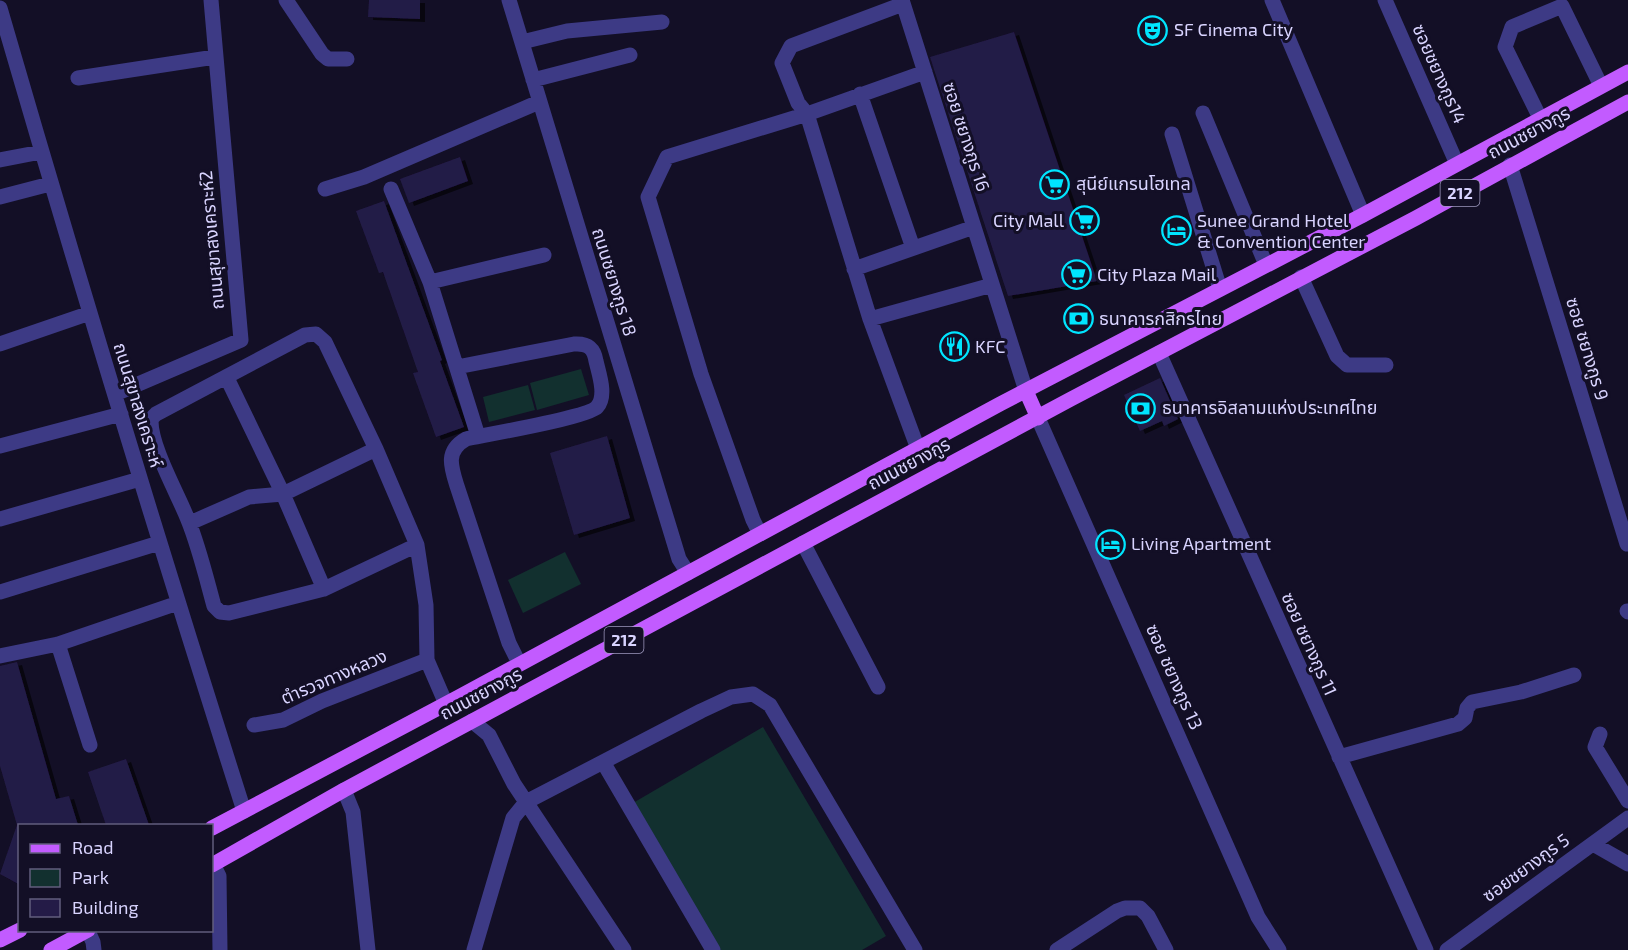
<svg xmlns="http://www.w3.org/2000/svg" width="1628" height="950" font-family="'Exo 2','Noto Sans Thai',sans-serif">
	<defs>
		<filter id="shadow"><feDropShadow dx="5" dy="3" stdDeviation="0" flood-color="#0009"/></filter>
	</defs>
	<rect width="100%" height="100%" fill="#130f26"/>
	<path fill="#12302f" d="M581 369 589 395 537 410 530 383Z
		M528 385 535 410 489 422 483 397Z
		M565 552 581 584 523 613 508 580Z
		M763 727 886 936 862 950H718L633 803Z"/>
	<path fill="#241b47" filter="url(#shadow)" d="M369 0H420V19L368 17Z
		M1014 32 1097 281 1008 296 930 57Z
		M460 157 468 181 409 203 400 179Z
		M384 201 442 360 440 361 464 427 436 437 413 373 418 372 383 272 379 273 356 211Z
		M1160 378 1178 419 1164 426 1162 421 1140 431 1124 395Z
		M607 436 630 518 574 535 550 453Z
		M17 662 56 799 69 796 78 825H20V885L0 874 17 825 0 766V666Z
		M126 759 149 825H106L88 772Z"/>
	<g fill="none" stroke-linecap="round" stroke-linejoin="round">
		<path stroke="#3d3a85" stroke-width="15" d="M286 0 322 54 328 59H347
			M509 0 679 559 688 573
			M902 0 1026 391
			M1272 0 1363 215
			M1385 0 1457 164
			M903 4 791 46 782 63 798 103 807 114 870 319 918 449
			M0 8C78 277 159 544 244 811
			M522 42 567 31 662 22
			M78 78 215 57
			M533 80 630 55
			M860 94 913 248
			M1203 113 1266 265
			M1540 118 1505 47 1512 27 1562 6 1601 86
			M1172 134 1220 289
			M0 160 41 152
			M1510 165 1627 544
			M325 189 364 177 539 102
			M391 189 430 282 478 436
			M0 197 50 184
			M854 269 974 227
			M1301 277 1337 356 1347 365H1386
			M430 282 544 255
			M870 319 992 285
			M0 344 90 313
			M1159 353 1426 950
			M457 367 574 344C588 343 594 348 596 361 599 374 607 396 597 407 589 417 485 435 466 439 445 451 451 467 457 486L509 643 519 663
			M227 378 283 494 324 589
			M115 394 241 340 211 0
			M1038 418 1258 917 1279 950
			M0 446 121 414
			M0 519 140 479
			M190 523 249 497 283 494 376 449
			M760 534 753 520 701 374 648 197 667 157 807 114 925 72
			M803 543 878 687
			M417 545 324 589 229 613 220 612 214 606C206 577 199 547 188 520 178 494 150 446 151 419L156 414 305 335 316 334 325 342 376 449 417 545 426 605 427 660 446 704
			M0 592 159 543
			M1627 611 1628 612
			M58 644 90 745
			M0 656 58 644 178 603
			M472 721 489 735 514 784 624 950
			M254 725 283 720 322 701 427 660
			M1600 734 1595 747 1628 801
			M1339 757 1458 724 1465 718 1467 708 1472 702 1521 692 1574 675
			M603 762 713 950
			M344 790 353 812 368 950
			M1593 844 1628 864
			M213 864 219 876 220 950
			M88 931 93 942 94 950
			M474 950 513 818 526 802 701 711 731 697 753 694 770 705 915 950
			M1057 950 1117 911 1125 908H1140L1148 916 1166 950
			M1447 950 1628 818"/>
		<path stroke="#c25bff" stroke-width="15" d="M1026 391 1038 418
			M212 828 459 697 1000 404 1363 215 1628 72
			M212 865 344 790 1071 399 1416 218 1628 102
			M0 940 20 930
			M51 950 88 930"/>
	</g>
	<defs>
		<symbol id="theatre-ring" viewBox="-11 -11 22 22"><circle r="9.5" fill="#130f26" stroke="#00e5ff" stroke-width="1.5"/><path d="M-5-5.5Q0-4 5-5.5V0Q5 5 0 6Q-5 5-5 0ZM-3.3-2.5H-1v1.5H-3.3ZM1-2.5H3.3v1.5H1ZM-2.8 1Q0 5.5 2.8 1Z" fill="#00e5ff"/></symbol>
		<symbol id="supermarket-ring" viewBox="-11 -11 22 22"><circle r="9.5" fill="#130f26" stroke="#00e5ff" stroke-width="1.5"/><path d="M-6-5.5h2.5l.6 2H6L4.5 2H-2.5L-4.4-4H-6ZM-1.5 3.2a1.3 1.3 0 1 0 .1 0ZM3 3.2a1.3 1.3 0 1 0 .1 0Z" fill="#00e5ff"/></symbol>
		<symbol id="hotel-ring" viewBox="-11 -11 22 22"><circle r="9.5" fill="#130f26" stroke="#00e5ff" stroke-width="1.5"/><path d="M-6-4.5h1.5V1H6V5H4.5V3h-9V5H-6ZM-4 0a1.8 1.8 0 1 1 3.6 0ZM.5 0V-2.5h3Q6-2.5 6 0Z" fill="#00e5ff"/></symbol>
		<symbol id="bank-ring" viewBox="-11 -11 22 22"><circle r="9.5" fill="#130f26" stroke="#00e5ff" stroke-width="1.5"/><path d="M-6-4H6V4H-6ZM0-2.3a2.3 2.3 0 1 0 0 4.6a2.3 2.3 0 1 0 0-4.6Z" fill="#00e5ff"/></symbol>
		<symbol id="restaurant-ring" viewBox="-11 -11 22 22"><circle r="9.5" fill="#130f26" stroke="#00e5ff" stroke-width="1.5"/><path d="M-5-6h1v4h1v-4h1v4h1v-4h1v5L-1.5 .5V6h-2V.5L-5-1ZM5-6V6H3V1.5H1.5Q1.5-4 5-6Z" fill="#00e5ff"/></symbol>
	</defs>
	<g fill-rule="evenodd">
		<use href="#theatre-ring" x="1136" y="14" width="33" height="33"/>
		<use href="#supermarket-ring" x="1038" y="168" width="33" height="33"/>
		<use href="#supermarket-ring" x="1068" y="204" width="33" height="33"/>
		<use href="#hotel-ring" x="1160" y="214" width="33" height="33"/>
		<use href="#supermarket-ring" x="1060" y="258" width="33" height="33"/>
		<use href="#bank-ring" x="1062" y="302" width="33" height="33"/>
		<use href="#restaurant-ring" x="938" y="330" width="33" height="33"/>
		<use href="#bank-ring" x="1124" y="392" width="33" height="33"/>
		<use href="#hotel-ring" x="1094" y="528" width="33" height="33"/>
	</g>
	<g text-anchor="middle" stroke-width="6" stroke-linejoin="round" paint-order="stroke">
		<g fill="#130f26" stroke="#9e99be" stroke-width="1.5">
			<rect x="1440.5" y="180" width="39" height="26" rx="4.5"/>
			<rect x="604.5" y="627" width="39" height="26" rx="4.5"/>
		</g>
		<g font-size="16" font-weight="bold" fill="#d9d4ff">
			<text x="1460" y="199">212</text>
			<text x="624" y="646">212</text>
		</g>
		<g font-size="18" fill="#d9d4ff" stroke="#130f26" text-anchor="start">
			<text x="1174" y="36">SF Cinema City</text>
			<text x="1076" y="190">สุนีย์แกรนโฮเทล</text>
			<text x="1064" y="227" text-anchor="end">City Mall</text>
			<text x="1197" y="227">Sunee Grand Hotel<tspan x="1197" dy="21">&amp; Convention Center</tspan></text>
			<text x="1097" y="281">City Plaza Mail</text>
			<text x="1099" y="325">ธนาคารกสิกรไทย</text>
			<text x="975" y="353">KFC</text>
			<text x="1162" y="414">ธนาคารอิสลามแห่งประเทศไทย</text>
			<text x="1131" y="550">Living Apartment</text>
		</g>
		<g font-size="18" fill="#d9d4ff" stroke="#130f26">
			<text transform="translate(1439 74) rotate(66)" y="6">ซอยชยางกูร14</text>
			<text transform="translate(1529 133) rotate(-28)" y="6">ถนนชยางกูร</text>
			<text transform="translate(966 137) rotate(72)" y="6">ซอย ชยางกูร 16</text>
			<text transform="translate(212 240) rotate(-95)" y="6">ถนนสุขาสงเคราะห์2</text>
			<text transform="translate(614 282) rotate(73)" y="6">ถนนชยางกูร 18</text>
			<text transform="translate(1587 349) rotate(73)" y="6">ซอย ชยางกูร 9</text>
			<text transform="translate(138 405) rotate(73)" y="6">ถนนสุขาสงเคราะห์</text>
			<text transform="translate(909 464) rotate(-28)" y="6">ถนนชยางกูร</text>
			<text transform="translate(1309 644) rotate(66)" y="6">ซอย ชยางกูร 11</text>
			<text transform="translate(334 677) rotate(-23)" y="6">ตำรวจทางหลวง</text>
			<text transform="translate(1174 677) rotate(66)" y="6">ซอย ชยางกูร 13</text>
			<text transform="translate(481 694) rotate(-28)" y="6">ถนนชยางกูร</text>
			<text transform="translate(1526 868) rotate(-36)" y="6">ซอยชยางกูร 5</text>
		</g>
	</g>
	<rect x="18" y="824" width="195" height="108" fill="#130f26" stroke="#625e7d" stroke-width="1.5"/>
	<rect x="30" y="844" width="30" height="9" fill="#c25bff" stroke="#625e7d" stroke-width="1.5"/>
	<text x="72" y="854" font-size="18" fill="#d9d4ff">Road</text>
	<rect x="30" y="869" width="30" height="18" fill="#12302f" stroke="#625e7d" stroke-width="1.5"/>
	<text x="72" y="884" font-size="18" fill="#d9d4ff">Park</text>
	<rect x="30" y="899" width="30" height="18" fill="#241b47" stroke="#625e7d" stroke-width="1.5"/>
	<text x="72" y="914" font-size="18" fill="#d9d4ff">Building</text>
</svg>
